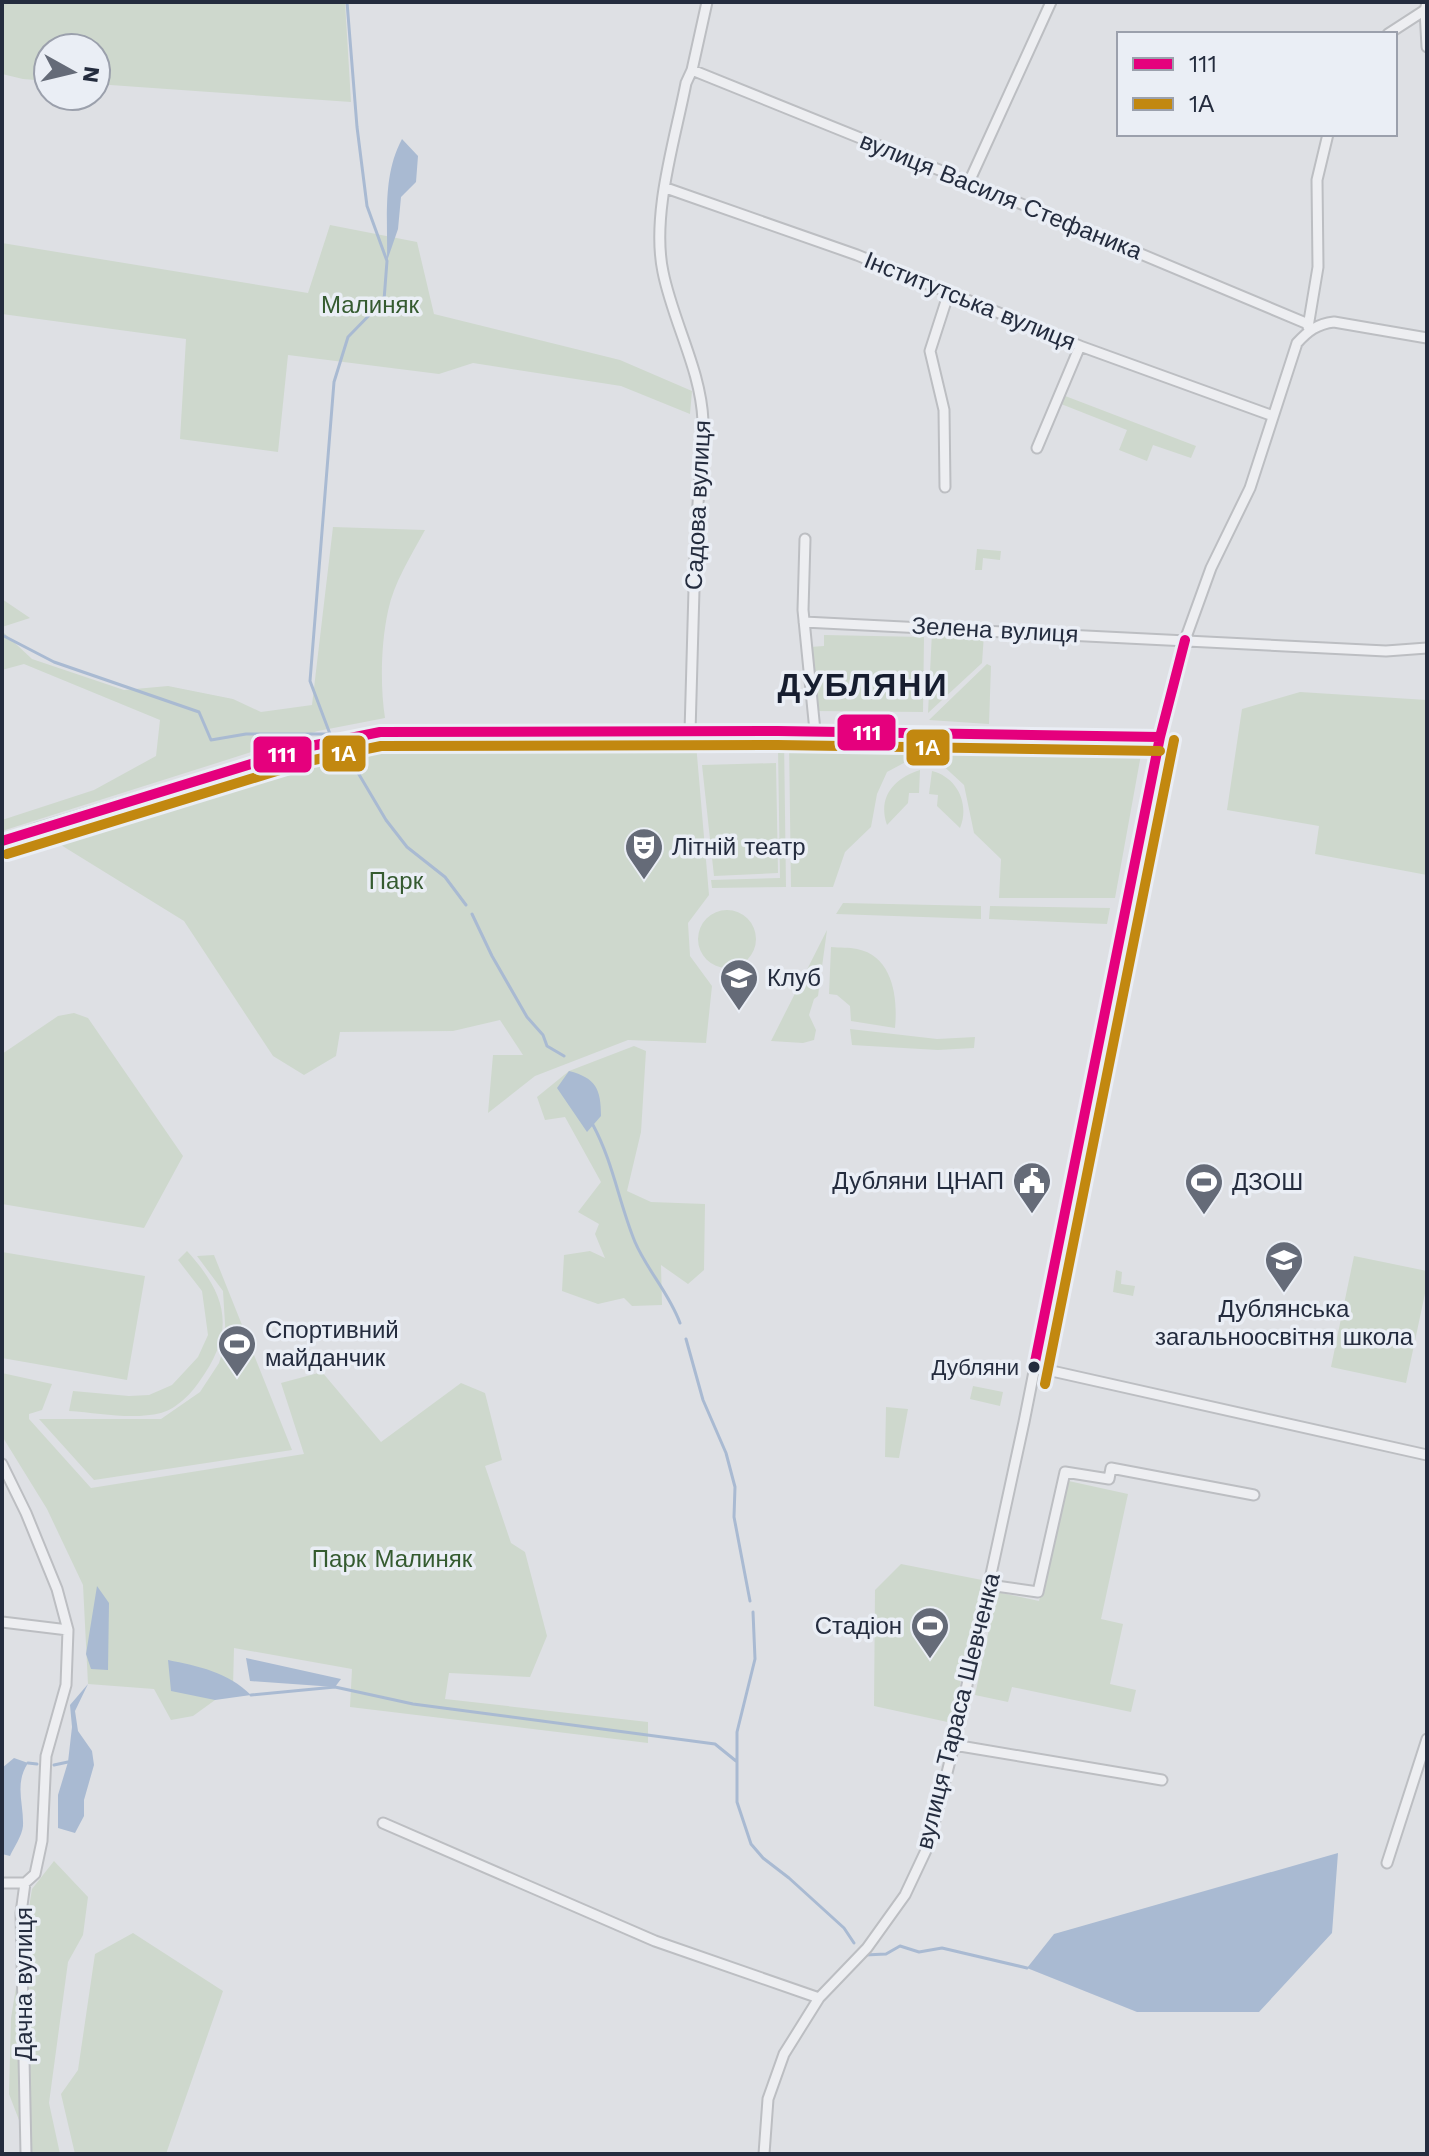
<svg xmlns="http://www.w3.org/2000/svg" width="1429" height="2156" font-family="'Work Sans',sans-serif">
	<rect width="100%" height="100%" fill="#dee0e4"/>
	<path fill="#ced8cd" d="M2 2H345L351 102 96 84V48H48V81L23 79 2 74Z
		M330 225 417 242 434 314 620 360 692 391 690 414 621 386 473 363 439 374 288 355 278 452 180 439 186 339 2 314V243L308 293Z
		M1060 394 1196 446 1191 458 1153 445 1147 461 1119 450 1127 430 1056 402Z
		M333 527 425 530C411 556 394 582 388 611 381 643 380 686 385 718L318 731 2 831V820L94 790 156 756 160 720 24 664 2 670V631L32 659 124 690 168 686 233 699 261 712 312 705Z
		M977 549 1001 551 1000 560 983 558 982 570H975Z
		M2 599 30 618 2 627Z
		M932 632 984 634 982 663 928 713Z
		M824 635 924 637 923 712 815 711 810 647 824 646Z
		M987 664 991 666 989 724 929 720Z
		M1300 692 1427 700V875L1315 854 1319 826 1227 810 1242 709Z
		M380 732H695L709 895 688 923 690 956 712 986 706 1043 628 1040 535 1076 488 1113 493 1055H523L500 1020 453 1031 340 1032 336 1056 304 1075 273 1056 184 921 35 829 306 747Z
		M784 738 786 887 712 888 711 880 780 878 778 748 697 749V739Z
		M947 738 1142 749 1115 898H999L1001 859 974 833 964 785 938 761 939 740Z
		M915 740V757L887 772 877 794 871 827 845 852 833 887H791L789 741Z
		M776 763 778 873 714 876 702 765Z
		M920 770 919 793H909L908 803 887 825C877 796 895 778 920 770Z
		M932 771C957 777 970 804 960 828L937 806 938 795 929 794Z
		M843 903 981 906V919L836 914Z
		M990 906 1110 908 1107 924 989 919Z
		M698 939a29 29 0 1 1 58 0a29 29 0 1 1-58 0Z
		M827 930 818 996 814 999 809 1015 816 1030 814 1040 803 1043 771 1041Z
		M831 947C840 948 849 947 857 949 893 956 898 998 895 1028L851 1021 850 1006 837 995 829 994Z
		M74 1013 88 1018 183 1156 144 1228 2 1204V1054L58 1016Z
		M850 1029 937 1039 975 1037 974 1048 938 1050 852 1045Z
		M634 1046 646 1051 641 1132 627 1191 651 1202 705 1204 704 1270 688 1284 661 1265 662 1305 632 1306 624 1298 598 1304 562 1291 564 1255 590 1251 605 1258 595 1234 599 1224 578 1212 601 1182 565 1117 545 1120 537 1097 569 1071Z
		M187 1251C228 1296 236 1331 199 1382 191 1394 176 1409 161 1413 132 1420 99 1413 69 1411L73 1391 129 1396 149 1395 172 1385 198 1357 208 1335 202 1291 178 1260Z
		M2 1252 145 1276 127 1380 2 1358Z
		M214 1255 292 1450 94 1480 39 1419H161L200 1392 219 1363 226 1340 223 1291 197 1256Z
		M1354 1256 1427 1271V1284L1406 1383 1331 1367Z
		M1116 1270 1122 1272 1121 1284 1135 1286 1133 1296 1113 1292Z
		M322 1372 381 1442 461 1383 485 1393 502 1460 485 1466 511 1543 525 1552 547 1636 530 1677 449 1673 445 1699 648 1722V1743L350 1707 352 1669 234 1648 233 1687 193 1716 171 1720 154 1689 88 1684 83 1585 47 1509 2 1436V1373L52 1384 42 1410 29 1414V1419L91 1488 304 1454 281 1383Z
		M973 1386 1003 1392 1000 1406 970 1399Z
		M886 1407 908 1409 899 1458 885 1457Z
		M1064 1480 1128 1494 1101 1619 1123 1624 1110 1684 1136 1690 1131 1712 1012 1687 1008 1702 975 1695 997 1592 1039 1601Z
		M901 1564 982 1580 952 1723 874 1706 875 1590Z
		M54 1861 88 1897 83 1935 68 1962 49 2103 60 2154H32L9 2094 11 2018 32 1889Z
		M133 1933 223 1991 166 2154H75L61 2094 78 2070 95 1954Z"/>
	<path fill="#a9bad2" d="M402 139 418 156 416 182 401 197 398 229 387 261C388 220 382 176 402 139Z
		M569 1071C596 1078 601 1089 601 1116L587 1132 557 1088Z
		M97 1586 109 1603 108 1670 91 1669 86 1654Z
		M246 1658 341 1679 335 1687 250 1681Z
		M168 1660C198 1666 228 1672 251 1695L215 1700 171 1691Z
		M88 1684 75 1711 78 1731 92 1751 94 1765 84 1800V1816L75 1833 58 1828V1795L68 1762 72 1727 70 1705Z
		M14 1758 28 1763C14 1784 24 1804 23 1826 22 1836 14 1847 10 1856L2 1854V1768Z
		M1338 1853 1332 1933 1259 2012H1137L1027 1968 1054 1934Z"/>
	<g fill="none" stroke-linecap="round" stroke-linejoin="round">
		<path stroke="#a9bad2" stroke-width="3" d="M2 635 54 662 199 712 211 740 246 734H330L310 681 334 382 348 337 384 300 387 261 367 206 357 127 347 2
			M337 749 354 766 386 820 407 847 445 877 466 905
			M472 914 492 956 527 1017 543 1035 547 1046 564 1056
			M593 1125C613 1162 619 1203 635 1242 647 1270 669 1293 680 1323
			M686 1339 703 1400 726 1453 735 1487 734 1517 750 1601
			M753 1612 755 1659 737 1732V1802L751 1844 763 1858 789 1878 844 1928 854 1943
			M251 1695 335 1687 413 1704 715 1744 736 1761
			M28 1763 37 1764
			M54 1765 68 1762
			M865 1955 886 1954 900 1946 919 1952 942 1948 1027 1968"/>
		<defs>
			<path id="minor" d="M1425 10 1427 47
				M1388 34 1425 10 1427 3
				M692 70 969 182 1308 324
				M969 182 1051 2
				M666 188 857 255 1080 346 1273 416
				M1308 327 1318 267 1317 180 1328 134
				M1037 448 1080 346
				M945 487 944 410 930 351 949 292
				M805 539 803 610 815 731
				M804 622 1386 651 1427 648
				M690 732 695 554 703 421C701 370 673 322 663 272 651 215 675 140 686 83L692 70 707 2
				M2 841 35 829 306 747 380 732 778 731 1160 737
				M1034 1367 1427 1455
				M2 1464 26 1513 57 1589 68 1630 66 1685 46 1756 42 1841 35 1874 25 1883 21 1913 26 2154
				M989 1585 1038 1592 1065 1472 1109 1479 1111 1468 1254 1495
				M2 1622 68 1630
				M954 1745 1162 1780
				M383 1823 655 1941 819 1998
				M1387 1863 1427 1739
				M2 1883H25
				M764 2154 768 2099 784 2054 819 1998 867 1948 905 1895 929 1844 954 1745 1024 1422 1160 737 1185 640 1211 568 1250 488 1297 343C1308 331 1317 324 1334 322L1427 338"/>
		</defs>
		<use href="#minor" stroke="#bcbec2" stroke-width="13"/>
		<use href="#minor" stroke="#edeef1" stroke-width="9"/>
		<defs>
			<path id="bus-1" d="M2 841 306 747 380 732 778 731 1160 737
				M1034 1367 1160 737 1185 640"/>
			<path id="bus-2" d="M7 854 309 761 381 746 778 745 1160 751
				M1045 1384 1174 740"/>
		</defs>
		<use href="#bus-1" stroke="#eaeef5" stroke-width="16"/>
		<use href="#bus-2" stroke="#eaeef5" stroke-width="16"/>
		<use href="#bus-1" stroke="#e5007d" stroke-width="10"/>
		<use href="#bus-2" stroke="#c28810" stroke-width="10"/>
	</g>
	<defs>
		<symbol id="theatre-pin" viewBox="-11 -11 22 30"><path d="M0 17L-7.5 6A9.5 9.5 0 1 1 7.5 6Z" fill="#656b78" stroke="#eaeef5"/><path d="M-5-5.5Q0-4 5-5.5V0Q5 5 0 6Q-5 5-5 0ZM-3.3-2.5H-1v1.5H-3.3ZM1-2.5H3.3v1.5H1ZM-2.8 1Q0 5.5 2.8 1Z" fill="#fff"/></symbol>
		<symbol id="university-pin" viewBox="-11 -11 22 30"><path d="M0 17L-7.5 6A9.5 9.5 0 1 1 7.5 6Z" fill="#656b78" stroke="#eaeef5"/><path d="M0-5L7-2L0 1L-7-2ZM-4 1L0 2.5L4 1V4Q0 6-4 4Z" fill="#fff"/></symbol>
		<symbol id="civic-pin" viewBox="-11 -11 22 30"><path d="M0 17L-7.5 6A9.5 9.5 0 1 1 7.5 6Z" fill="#656b78" stroke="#eaeef5"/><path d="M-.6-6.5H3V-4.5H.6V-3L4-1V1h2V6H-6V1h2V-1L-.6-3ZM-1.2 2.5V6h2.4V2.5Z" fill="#fff"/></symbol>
		<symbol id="stadium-pin" viewBox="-11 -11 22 30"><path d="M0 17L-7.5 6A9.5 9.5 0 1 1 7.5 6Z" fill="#656b78" stroke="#eaeef5"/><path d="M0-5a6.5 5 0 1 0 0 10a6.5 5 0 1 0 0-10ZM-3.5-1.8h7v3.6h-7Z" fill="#fff"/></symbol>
	</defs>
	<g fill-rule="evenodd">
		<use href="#theatre-pin" x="622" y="825" width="44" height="60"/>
		<use href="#university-pin" x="717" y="956" width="44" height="60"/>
		<use href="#civic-pin" x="1010" y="1159" width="44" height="60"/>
		<use href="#stadium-pin" x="1182" y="1160" width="44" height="60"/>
		<use href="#university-pin" x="1262" y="1238" width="44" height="60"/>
		<use href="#stadium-pin" x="215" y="1322" width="44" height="60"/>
		<use href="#stadium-pin" x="908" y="1604" width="44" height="60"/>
	</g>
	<circle fill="#242c3e" stroke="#eaeef5" stroke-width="3" cx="1034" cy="1367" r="7"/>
	<g text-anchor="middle" stroke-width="7" stroke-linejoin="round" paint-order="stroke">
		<g font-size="22" fill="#242c3e" stroke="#eaeef5" text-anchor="end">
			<text x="1019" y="1375">Дубляни</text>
		</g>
		<g font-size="24" fill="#242c3e" stroke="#eaeef5">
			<text transform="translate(1001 196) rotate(22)" y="8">вулиця Василя Стефаника</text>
			<text transform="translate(970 301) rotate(22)" y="8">Інститутська вулиця</text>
			<text transform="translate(698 505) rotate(-87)" y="8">Садова вулиця</text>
			<text transform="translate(995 630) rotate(3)" y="8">Зелена вулиця</text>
			<text transform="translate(958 1711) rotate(-76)" y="8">вулиця Тараса Шевченка</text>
			<text transform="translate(24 1984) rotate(-90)" y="8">Дачна вулиця</text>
		</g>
		<g font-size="24" fill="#355b30" stroke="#eaeef5">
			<text x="370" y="313">Малиняк</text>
			<text x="396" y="889">Парк</text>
			<text x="392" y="1567">Парк Малиняк</text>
		</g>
		<g font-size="24" fill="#242c3e" stroke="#eaeef5" text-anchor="start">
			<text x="672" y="855">Літній театр</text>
			<text x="767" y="986">Клуб</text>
			<text x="1004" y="1189" text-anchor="end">Дубляни ЦНАП</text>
			<text x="1232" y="1190">ДЗОШ</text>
			<text x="1284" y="1317" text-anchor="middle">Дублянська<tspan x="1284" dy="28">загальноосвітня школа</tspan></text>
			<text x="265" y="1338">Спортивний<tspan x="265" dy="28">майданчик</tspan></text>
			<text x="902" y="1634" text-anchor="end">Стадіон</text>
		</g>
		<g font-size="32" font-weight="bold" letter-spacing="2" fill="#161d2f" stroke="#eaeef5">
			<text x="863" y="696">ДУБЛЯНИ</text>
		</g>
	</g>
	<g stroke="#eaeef5" stroke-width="3">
		<rect x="836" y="713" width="61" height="39" rx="8" fill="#e5007d"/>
		<rect x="905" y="728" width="46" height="39" rx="8" fill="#c28810"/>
		<rect x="321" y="734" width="46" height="39" rx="8" fill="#c28810"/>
		<rect x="252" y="735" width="61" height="39" rx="8" fill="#e5007d"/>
	</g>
	<g font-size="22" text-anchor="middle" font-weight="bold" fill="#fff">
		<text x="867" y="740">111</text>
		<text x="928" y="755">1А</text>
		<text x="344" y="761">1А</text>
		<text x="282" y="762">111</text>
	</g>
	<rect width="1429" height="2156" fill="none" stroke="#242c3e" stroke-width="8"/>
	<rect x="1117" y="32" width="280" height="104" fill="#eaeef5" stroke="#9ba0ac" stroke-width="2"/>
	<rect x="1133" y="58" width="40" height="12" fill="#e5007d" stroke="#9ba0ac" stroke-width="2"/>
	<text x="1189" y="72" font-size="24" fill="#242c3e">111</text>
	<rect x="1133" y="98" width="40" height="12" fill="#c28810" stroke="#9ba0ac" stroke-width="2"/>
	<text x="1189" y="112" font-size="24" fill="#242c3e">1А</text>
	<g transform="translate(72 72) rotate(98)"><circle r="38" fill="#eaeef5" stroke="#9ba0ac" stroke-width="2"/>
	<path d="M0-6L14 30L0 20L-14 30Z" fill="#656b78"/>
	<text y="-12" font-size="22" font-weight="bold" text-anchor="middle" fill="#242c3e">N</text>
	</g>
</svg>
